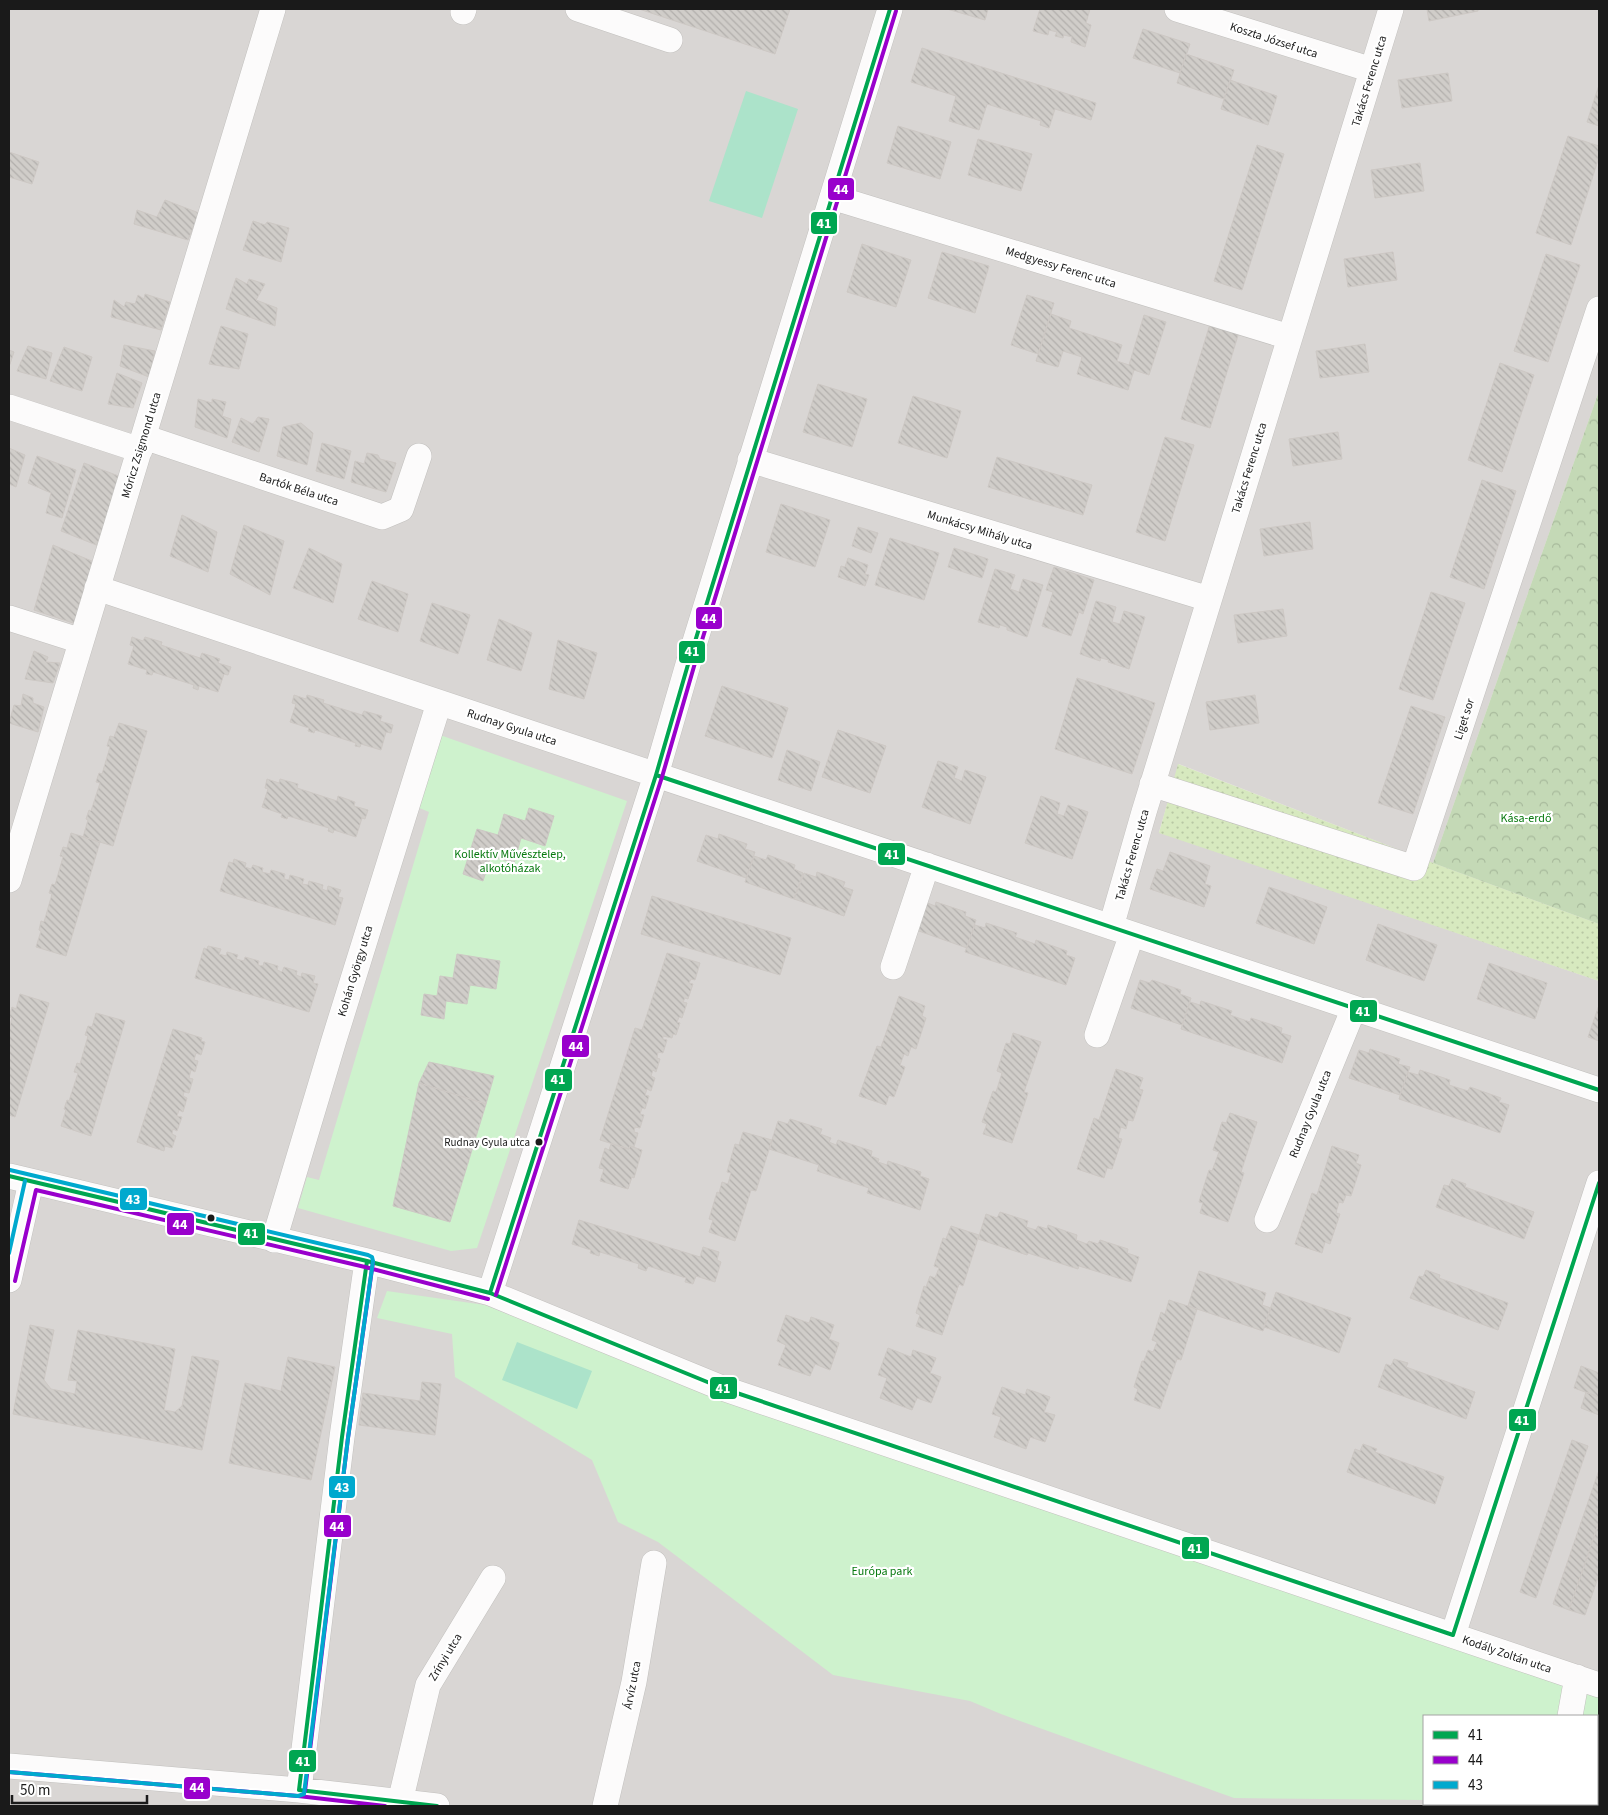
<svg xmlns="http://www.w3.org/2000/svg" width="1608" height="1815" font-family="'Source Sans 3',sans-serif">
	<defs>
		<pattern id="grass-dots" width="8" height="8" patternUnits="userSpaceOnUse" patternTransform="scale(1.25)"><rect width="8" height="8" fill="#d7e9bf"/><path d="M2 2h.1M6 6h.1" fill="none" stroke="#b8c7a4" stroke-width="1.8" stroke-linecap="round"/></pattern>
		<pattern id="forest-crowns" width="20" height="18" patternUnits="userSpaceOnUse" patternTransform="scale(1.25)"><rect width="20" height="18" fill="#c4d9b6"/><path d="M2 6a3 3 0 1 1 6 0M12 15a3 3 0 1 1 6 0" fill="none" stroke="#a8ba9c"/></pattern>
		<pattern id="building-back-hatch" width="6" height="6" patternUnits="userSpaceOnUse" patternTransform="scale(1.25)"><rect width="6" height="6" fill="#d0cdc9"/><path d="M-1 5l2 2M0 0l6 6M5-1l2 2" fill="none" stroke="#b2afac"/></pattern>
	</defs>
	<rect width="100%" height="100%" fill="#eae7e2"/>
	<path fill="#d9d6d4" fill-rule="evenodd" d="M9 9H1599V391L1433 863 1179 764 1159 832 1599 981V1806H9ZM1424 1716H1597V1804H1424Z"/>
	<path fill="url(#grass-dots)" d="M1178 764 1433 863 1599 924V981L1159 833Z"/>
	<path fill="url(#forest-crowns)" d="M1599 391V924L1433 863Z"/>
	<path fill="#cef2cd" d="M440 735 627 801 477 1248 451 1251 298 1208 307 1177 319 1180 429 812 417 807Z
		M387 1291 485 1305 716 1399 1599 1696V1806H1540L1538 1804H1597V1716H1424V1800L1234 1798 1001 1714 970 1701 833 1675 658 1542 618 1522 592 1460 455 1377 452 1334 377 1318Z"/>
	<path fill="#ace3ca" d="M746 91 798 109 762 218 709 201Z
		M517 1342 592 1371 577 1409 502 1380Z"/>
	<path fill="url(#building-back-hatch)" stroke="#cdc8c4" d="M639 9H790L775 54Z
		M947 9H988L985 20Z
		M1040 9H1090L1086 23 1091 25 1085 47 1071 42 1072 37 1064 35 1063 38 1055 36 1057 32 1049 30 1048 35 1033 31Z
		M1427 9H1478V11L1429 21Z
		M1143 29 1190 44 1180 73 1133 58Z
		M922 48 1096 103 1091 120 1055 109 1049 128 1040 125 1041 121 987 104 979 130 949 121 956 96 911 82Z
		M1186 54 1234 70 1224 99 1177 83Z
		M1448 73 1452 101 1402 108 1398 80Z
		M1230 80 1277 96 1268 125 1221 109Z
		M1599 85V126L1587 122Z
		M898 126 951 142 940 179 887 163Z
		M1568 136 1599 146V157L1571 245 1536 233Z
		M978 139 1032 154 1021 191 968 175Z
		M1257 145 1284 154 1242 290 1214 281Z
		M9 152 39 162 32 184 9 177Z
		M1420 163 1424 191 1375 198 1371 170Z
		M165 200 199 213 188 240 134 224 137 210 157 217Z
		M253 221 265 225 267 222 289 228 281 262 243 250Z
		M862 244 911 260 896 307 847 292Z
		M942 252 989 266 975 313 928 298Z
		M1393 252 1397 280 1348 287 1344 259Z
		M1546 254 1580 265 1548 362 1514 351Z
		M236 278 247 284 249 279 265 284 256 300 277 308 275 326 226 309Z
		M145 294 170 302 161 330 111 317 114 300 124 307 126 302 135 304 138 295 144 299Z
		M1027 295 1054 303 1038 354 1011 345Z
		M1051 314 1071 321 1069 328 1122 345 1117 361 1129 365 1144 315 1166 322 1149 375 1134 370 1128 390 1077 374 1082 357 1063 351 1058 367 1036 361Z
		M1210 324 1239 332 1210 428 1181 419Z
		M221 326 248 334 239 369 209 364Z
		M1365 344 1369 372 1320 378 1316 351Z
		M124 345 155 351 149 377 120 366Z
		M28 346 52 353 46 379 17 371Z
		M64 347 92 357 82 391 50 381Z
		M9 350 14 352 9 367Z
		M1500 363 1534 375 1502 472 1468 460Z
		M117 373 142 383 133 408 108 404Z
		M818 384 867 399 852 447 803 432Z
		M913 396 961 411 947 458 898 443Z
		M198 399 212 403V399L226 402 222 416 231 419 227 438 195 427Z
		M258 417 269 419 259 452 232 442 241 418 253 424Z
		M301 423 313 433 307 465 277 456 283 427Z
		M1338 432 1342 459 1293 466 1289 439Z
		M1165 437 1194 445 1165 541 1136 532Z
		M322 443 351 451 344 479 316 471Z
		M9 448 25 455 16 487 9 484Z
		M367 453 378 455 380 459 396 463 386 492 351 482 355 461 364 464Z
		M37 456 76 470 62 518 46 513 51 493 28 483Z
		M997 457 1092 485 1083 515 988 487Z
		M84 463 124 478 104 548 61 531Z
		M1482 480 1516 491 1484 589 1450 577Z
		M781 504 830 520 815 567 766 552Z
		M182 515 217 532 208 572 170 556Z
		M1310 522 1313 549 1264 556 1260 529Z
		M244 525 284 541 270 595 230 574Z
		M858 527 878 533 871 553 852 546Z
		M890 538 939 553 924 600 875 585Z
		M53 545 99 564 76 624 34 610Z
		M309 548 342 564 333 603 293 588Z
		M954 548 988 559 982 578 948 567Z
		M848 558 868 565 865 574 869 575 865 586 838 577 841 566 845 567Z
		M1054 567 1094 580 1083 614 1079 612 1071 636 1042 626 1053 592 1046 590Z
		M995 569 1015 575 1010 589 1019 592 1023 579 1043 585 1027 637 1007 630V627L1000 625 999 628 978 622Z
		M372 581 408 594 398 632 358 619Z
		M1431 592 1465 603 1433 700 1399 689Z
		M1096 601 1116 607 1112 622 1120 624 1124 611 1145 617 1129 669 1108 662 1109 660 1101 658 1100 661 1080 654Z
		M432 603 470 615 458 654 420 641Z
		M1283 609 1287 636 1238 643 1234 615Z
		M499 619 532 633 521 671 487 660Z
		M132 637 143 641 145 637 162 642 161 645 200 658 202 653 220 659 218 663 231 667 228 675 224 674 218 692 199 686 198 690 193 688 194 685 153 672 152 675 146 674 147 670 128 664 134 646 130 645Z
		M558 640 597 653 584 699 549 689Z
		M34 651 48 657 46 662 60 663 53 683 25 679Z
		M1077 678 1155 703 1132 774 1055 749Z
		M722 686 788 708 772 758 705 736Z
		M23 694 33 698V703L44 707 38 732 9 723 14 705 21 706Z
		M294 695 306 699 307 695 324 700 323 703 362 715 364 711 382 716 380 721 393 725 391 733 386 732 381 750 361 744 360 747 355 746 356 743 315 730 314 733 308 731 309 728 290 722 296 704 292 703Z
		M1255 695 1259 723 1210 730 1206 702Z
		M1411 706 1445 717 1413 814 1378 803Z
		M119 723 147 731 113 846 83 837 88 820 86 819 89 810 91 811 100 783 96 782 99 773 102 774 110 747 107 746 110 736 114 737Z
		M838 730 886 746 870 793 822 777Z
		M787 750 820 762 811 791 778 780Z
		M938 761 958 767 954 778 962 781 965 770 986 777 970 824 922 807Z
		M267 779 279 783 280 779 298 784 297 788 337 801 338 796 355 802 354 806 368 810 365 819 362 818 356 837 334 830 333 833 328 831 329 828 288 816 287 819 281 817 282 814 262 807 268 789 265 788Z
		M1041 796 1060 803 1057 814 1064 816 1068 805 1088 812 1072 859 1025 843Z
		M529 808 554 816 545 846 521 838 514 863 491 856 483 881 463 874 477 829 498 835 504 814 525 821Z
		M71 833 100 842 66 956 36 947 41 931 39 930 41 921 44 922 52 894 49 893 52 884 55 885 63 857 60 856 63 847 67 848Z
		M719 834 747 844 745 849 755 852 746 878 697 861 706 835 718 839Z
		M1170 852 1210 866 1205 884 1211 886 1204 907 1150 889 1157 869 1163 871Z
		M768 855 795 865 794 869 803 873 794 899 745 882 754 856 766 860Z
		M234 859 246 863 245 867 251 869 253 865 263 868 262 872 270 874 271 870 285 874 284 879 289 880 290 875 304 879 302 884 308 885 309 881 323 885 322 889 327 891 328 886 341 890 338 897 343 898 335 925 220 891 229 862 233 863Z
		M817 872 845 882 843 887 853 890 844 916 794 899 804 873 816 877Z
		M1269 887 1327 907 1314 944 1256 923Z
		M652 896 791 938 780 975 641 934Z
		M925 902 935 906 936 902 966 912 965 916 976 920 967 948 916 930Z
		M986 923 1017 933 1015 937 1035 944 1036 940 1067 951 1066 955 1075 958 1066 985 965 952 975 925 985 928Z
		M1378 924 1437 945 1424 981 1366 960Z
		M208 946 221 949 219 954 226 956 227 952 238 955 236 959 244 961 245 957 259 961 258 965 263 966 264 962 278 966 277 970 282 972 284 967 297 971 296 975 301 977 302 973 315 976 313 983 318 984 309 1012 195 978 204 948 207 949Z
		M667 953 700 963 695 980 691 979 689 983 693 984 688 999 685 998 683 1002 687 1003 682 1018 679 1017 677 1022 680 1023 676 1035 673 1034 672 1038 663 1036V1039L667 1040 663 1053 658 1052 657 1058 660 1059 656 1072 653 1070 651 1076 655 1078 651 1091 647 1089 645 1095 649 1096 645 1109 642 1108 640 1114 644 1115 640 1128 635 1127 634 1132 638 1133 634 1147 630 1146 629 1149 600 1140 635 1028 642 1030Z
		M457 954 500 961 496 989 470 985 467 1004 446 1001 444 1019 421 1015 424 994 437 996 440 976 453 978Z
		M1489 963 1547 983 1535 1019 1477 999Z
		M1140 980 1150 983 1152 980 1181 990 1180 994 1191 998 1182 1025 1131 1008Z
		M20 994 49 1003 15 1117 9 1115V1029L12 1018 9 1017 12 1007 16 1009Z
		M899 996 925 1006 922 1016 926 1018 916 1049 911 1047 908 1056 904 1054 900 1065 905 1067 894 1097 889 1095 886 1105 859 1096 877 1046 881 1047Z
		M1201 1001 1232 1011 1230 1015 1250 1022 1251 1018 1282 1028 1281 1033 1291 1036 1282 1063 1181 1029 1190 1002 1200 1005Z
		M1599 1005V1041L1588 1037Z
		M96 1013 125 1021 91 1136 61 1126 66 1110 64 1109 67 1100 69 1101 78 1073 74 1072 77 1063 80 1064 88 1036 85 1035 88 1026 92 1027Z
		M173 1029 202 1038 201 1041 205 1042 201 1055 196 1053 194 1060 198 1061 195 1072 191 1070 189 1078 193 1079 189 1093 184 1092 183 1096 187 1098 183 1112 179 1110 177 1116 182 1117 177 1131 173 1129 172 1134 176 1136 172 1148 165 1146 164 1151 137 1142Z
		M1013 1033 1041 1042 1024 1092 1028 1093 1012 1143 983 1134 987 1124 982 1122 993 1091 996 1092 1002 1073 997 1071 1006 1043 1010 1044Z
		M1370 1049 1400 1059 1398 1064 1410 1067 1400 1095 1349 1078 1359 1050 1369 1053Z
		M429 1062 494 1076 486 1104 419 1083Z
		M1116 1069 1143 1078 1139 1089 1143 1090 1133 1121 1128 1120 1126 1129 1121 1127 1118 1138 1122 1139 1112 1169 1107 1168 1104 1178 1077 1169 1094 1118 1099 1120Z
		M1420 1070 1450 1080 1449 1085 1468 1091 1470 1087 1501 1098 1499 1102 1509 1105 1500 1133 1399 1099 1408 1072 1418 1075Z
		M419 1083 486 1104 450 1222 393 1206Z
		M1230 1113 1257 1122 1241 1172 1244 1173 1228 1222 1200 1213 1203 1203 1199 1202 1209 1170 1212 1171 1219 1152 1213 1150 1222 1122 1226 1123Z
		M790 1119 822 1129 820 1134 831 1138 829 1142 836 1145 838 1140 872 1151 871 1156 879 1159 878 1162 887 1165 888 1161 921 1172 920 1176 929 1179 920 1210 867 1193 869 1188 817 1171 819 1165 769 1149 778 1121 788 1124Z
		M743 1132 772 1140 756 1191 751 1190 735 1241 709 1232 713 1220 709 1219 717 1192 719 1193 722 1182 728 1184 731 1173 727 1172 735 1144 739 1145Z
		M611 1144 629 1149 630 1146 642 1150 634 1178 632 1177 628 1189 600 1181 604 1169 599 1168 605 1148 609 1150Z
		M1332 1146 1359 1155 1356 1163 1361 1165 1351 1196 1346 1195 1343 1203 1339 1202 1336 1213 1340 1214 1330 1244 1325 1242 1322 1253 1295 1244 1312 1193 1317 1195Z
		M1452 1179 1466 1184 1465 1187 1534 1212 1524 1239 1436 1207 1444 1185 1449 1186Z
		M1000 1212 1028 1221 1026 1227 1036 1230 1038 1226 1047 1229 1048 1225 1077 1235 1076 1240 1087 1244 1089 1241 1098 1244 1100 1240 1128 1249 1127 1253 1139 1257 1131 1282 1079 1266 1078 1269 1028 1253 1027 1255 978 1239 986 1214 997 1218Z
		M579 1220 700 1257 703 1247 719 1252 717 1260 721 1262 715 1282 696 1276 693 1284 685 1282 686 1278 648 1266 646 1271 638 1268 639 1264 600 1252 599 1256 590 1253 591 1250 572 1244Z
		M951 1226 979 1235 963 1286 959 1284 942 1335 916 1326 920 1315 916 1313 924 1286 926 1287 930 1276 935 1278 939 1268 934 1266 943 1238 946 1239Z
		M1426 1270 1440 1275 1439 1278 1508 1303 1498 1330 1410 1298 1419 1276 1423 1277Z
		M1199 1271 1266 1293 1262 1305 1271 1308 1263 1331 1188 1306Z
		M1276 1292 1351 1318 1339 1353 1264 1327Z
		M1169 1300 1197 1309 1181 1360 1177 1359 1160 1409 1134 1400 1138 1389 1134 1387 1142 1361H1144L1148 1350 1153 1352 1157 1342 1152 1340 1161 1312 1165 1314Z
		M786 1315 809 1323 811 1317 834 1325 829 1339 839 1343 830 1370 815 1364 810 1376 778 1365 786 1345 777 1341Z
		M30 1325 54 1330 44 1380 51 1389 75 1394 77 1381 68 1380 78 1330 175 1349 164 1410 175 1412 182 1406 192 1356 219 1361 202 1450 13 1414Z
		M888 1348 911 1357 913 1350 936 1358 930 1373 941 1377 931 1403 917 1398 912 1410 880 1398 887 1378 878 1375Z
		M288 1357 335 1367 311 1480 229 1463 245 1383 281 1391Z
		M1394 1359 1408 1363 1406 1367 1475 1392 1466 1419 1378 1387 1386 1364 1391 1366Z
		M1581 1366 1599 1373V1397L1574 1388Z
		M422 1382 441 1384 435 1435 359 1425 363 1393 420 1401Z
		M1002 1387 1025 1395 1027 1389 1050 1397 1044 1412 1055 1415 1045 1442 1030 1437 1026 1449 994 1437 1001 1417 992 1414Z
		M1586 1392 1599 1397V1415L1581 1408Z
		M1572 1440 1588 1446 1536 1598 1520 1592Z
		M1363 1444 1377 1449 1375 1452 1444 1477 1435 1504 1347 1472 1355 1449 1360 1451Z
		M1599 1470V1522L1569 1610 1553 1604Z
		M1599 1522V1575L1585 1615 1569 1610Z"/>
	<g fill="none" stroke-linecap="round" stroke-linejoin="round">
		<defs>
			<path id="minor" d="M578 9 670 40
				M1177 9 1372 70
				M463 12 464 9
				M832 197 1289 337
				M9 407 140 450
				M144 437 382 517 401 509 419 456
				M750 460 1209 599
				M97 588 1599 1090
				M9 618 81 641
				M1152 784 1414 868 1599 309
				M9 880 273 9
				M1111 927 1144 812 1391 9
				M893 967 927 865
				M1097 1035 1132 934
				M9 1176 367 1261 490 1293 722 1388 1599 1685
				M1267 1220 1354 1008
				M274 1240 334 1040 439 703
				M9 1280 31 1182
				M490 1293 656 775 689 661 890 9
				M1453 1635 1599 1183
				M1570 1716 1577 1677
				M9 1766 299 1790 437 1806
				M299 1790 342 1437 367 1261
				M400 1802 428 1685 493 1578
				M605 1806 634 1682 654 1563
				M1555 1806V1804"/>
		</defs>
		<use href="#minor" stroke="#c2c0be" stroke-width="26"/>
		<use href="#minor" stroke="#fcfbfb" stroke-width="25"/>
		<defs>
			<path id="bus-1" d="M656 775 1599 1090
				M9 1176 367 1261 490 1293 722 1388 1453 1635 1599 1183
				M367 1261 342 1437 299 1790 437 1806
				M490 1293 656 775 689 661 890 9"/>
			<path id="bus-2" d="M15 1281 36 1190 365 1267 488 1299
				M496 1295 662 777 695 663 896 11
				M9 1772 298 1796 385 1806
				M305 1791 348 1438 373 1262"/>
			<path id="bus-3" d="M9 1253 25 1181
				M9 1772 298 1796 304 1794 348 1438 373 1261 372 1257 368 1255 10 1170"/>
		</defs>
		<use href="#bus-1" stroke="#fff" stroke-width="8"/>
		<use href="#bus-2" stroke="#fff" stroke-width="8"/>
		<use href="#bus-3" stroke="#fff" stroke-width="8"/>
		<use href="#bus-1" stroke="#00a651" stroke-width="4"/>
		<use href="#bus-2" stroke="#90c" stroke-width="4"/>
		<use href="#bus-3" stroke="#00a9ce" stroke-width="4"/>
	</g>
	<g fill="#1a1a1a" stroke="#fff" stroke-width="2">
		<circle cx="539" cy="1142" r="4.5"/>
		<circle cx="211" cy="1218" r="4.5"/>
	</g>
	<g text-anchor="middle" stroke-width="4.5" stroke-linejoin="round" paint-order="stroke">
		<g font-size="11" fill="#1a1a1a" stroke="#fff" text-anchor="end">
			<text x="530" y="1146">Rudnay Gyula utca</text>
		</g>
		<g font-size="12" fill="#1a1a1a" stroke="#fff">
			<text transform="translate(1274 40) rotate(18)" y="4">Koszta József utca</text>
			<text transform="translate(1369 81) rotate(-73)" y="4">Takács Ferenc utca</text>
			<text transform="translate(1061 267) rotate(17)" y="4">Medgyessy Ferenc utca</text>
			<text transform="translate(141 445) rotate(-73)" y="4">Móricz Zsigmond utca</text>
			<text transform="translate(1249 468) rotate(-73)" y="4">Takács Ferenc utca</text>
			<text transform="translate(299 489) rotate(18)" y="4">Bartók Béla utca</text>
			<text transform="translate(980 530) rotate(17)" y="4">Munkácsy Mihály utca</text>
			<text transform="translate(1464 719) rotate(-72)" y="4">Liget sor</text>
			<text transform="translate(512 727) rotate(18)" y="4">Rudnay Gyula utca</text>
			<text transform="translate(1132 855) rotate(-74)" y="4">Takács Ferenc utca</text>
			<text transform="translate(355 971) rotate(-73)" y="4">Kohán György utca</text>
			<text transform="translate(1310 1114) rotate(-68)" y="4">Rudnay Gyula utca</text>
			<text transform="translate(1507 1654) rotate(19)" y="4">Kodály Zoltán utca</text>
			<text transform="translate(445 1657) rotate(-59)" y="4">Zrínyi utca</text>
			<text transform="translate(632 1685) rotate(-79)" y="4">Árvíz utca</text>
		</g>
		<g font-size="12" fill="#07790f" stroke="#fff">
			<text x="1526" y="822">Kása-erdő</text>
			<text x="510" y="858">Kollektív Művésztelep,<tspan x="510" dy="14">alkotóházak</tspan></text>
			<text x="882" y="1575">Európa park</text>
		</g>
	</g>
	<g stroke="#fff" stroke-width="2">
		<rect x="827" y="177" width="28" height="24" rx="5" fill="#90c"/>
		<rect x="810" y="211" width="28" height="24" rx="5" fill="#00a651"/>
		<rect x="695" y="606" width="28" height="24" rx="5" fill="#90c"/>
		<rect x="678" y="640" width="28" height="24" rx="5" fill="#00a651"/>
		<rect x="877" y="842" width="29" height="24" rx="5" fill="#00a651"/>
		<rect x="1349" y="999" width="29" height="24" rx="5" fill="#00a651"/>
		<rect x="561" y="1034" width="29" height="24" rx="5" fill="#90c"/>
		<rect x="544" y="1068" width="29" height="24" rx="5" fill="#00a651"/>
		<rect x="119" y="1187" width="29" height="24" rx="5" fill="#00a9ce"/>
		<rect x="166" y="1212" width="29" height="24" rx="5" fill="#90c"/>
		<rect x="237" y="1222" width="29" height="24" rx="5" fill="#00a651"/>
		<rect x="709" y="1376" width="29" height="24" rx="5" fill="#00a651"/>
		<rect x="1508" y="1408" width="29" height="24" rx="5" fill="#00a651"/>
		<rect x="328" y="1475" width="28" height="24" rx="5" fill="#00a9ce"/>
		<rect x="323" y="1514" width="29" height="24" rx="5" fill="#90c"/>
		<rect x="1181" y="1536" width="29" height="24" rx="5" fill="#00a651"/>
		<rect x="288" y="1749" width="29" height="24" rx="5" fill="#00a651"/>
		<rect x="183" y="1776" width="28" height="24" rx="5" fill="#90c"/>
	</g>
	<g font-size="14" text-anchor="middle" font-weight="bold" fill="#fff">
		<text x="841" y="194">44</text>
		<text x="824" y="228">41</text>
		<text x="709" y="623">44</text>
		<text x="692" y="656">41</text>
		<text x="892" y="859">41</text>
		<text x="1363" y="1016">41</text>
		<text x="576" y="1051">44</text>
		<text x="558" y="1084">41</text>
		<text x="133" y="1204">43</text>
		<text x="180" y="1229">44</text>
		<text x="251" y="1238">41</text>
		<text x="723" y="1393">41</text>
		<text x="1522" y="1425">41</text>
		<text x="342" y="1492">43</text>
		<text x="337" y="1531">44</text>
		<text x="1195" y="1553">41</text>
		<text x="303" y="1766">41</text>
		<text x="197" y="1792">44</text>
	</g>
	<rect width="1608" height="1815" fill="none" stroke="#1a1a1a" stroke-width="20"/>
	<rect x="1423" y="1715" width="175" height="90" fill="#ffffff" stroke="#a3a3a3"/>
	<rect x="1433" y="1731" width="25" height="8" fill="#00a651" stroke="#a3a3a3"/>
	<text x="1468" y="1740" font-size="15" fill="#1a1a1a">41</text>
	<rect x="1433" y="1756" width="25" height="8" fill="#9900cc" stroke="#a3a3a3"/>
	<text x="1468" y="1765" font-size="15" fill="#1a1a1a">44</text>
	<rect x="1433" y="1781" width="25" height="8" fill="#00a9ce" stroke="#a3a3a3"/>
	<text x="1468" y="1790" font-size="15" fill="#1a1a1a">43</text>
	<path d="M12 1795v8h135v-8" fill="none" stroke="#1a1a1a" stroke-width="2.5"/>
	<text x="20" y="1795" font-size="15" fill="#1a1a1a" stroke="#ffffff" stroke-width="4" paint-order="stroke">50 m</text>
</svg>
